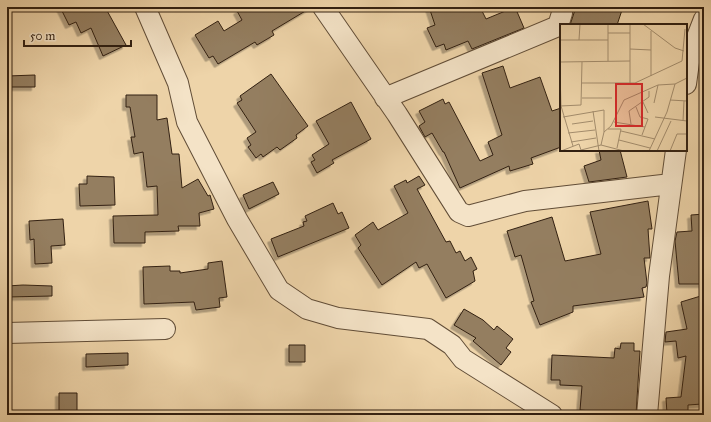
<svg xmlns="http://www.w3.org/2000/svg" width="711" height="422" font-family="'IM FELL Great Primer',serif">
	<defs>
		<filter id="shadow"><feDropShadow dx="-3.5" dy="3.5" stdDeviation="0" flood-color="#0004"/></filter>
	</defs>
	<rect width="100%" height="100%" fill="#eed4a9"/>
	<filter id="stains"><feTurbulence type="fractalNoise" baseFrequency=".005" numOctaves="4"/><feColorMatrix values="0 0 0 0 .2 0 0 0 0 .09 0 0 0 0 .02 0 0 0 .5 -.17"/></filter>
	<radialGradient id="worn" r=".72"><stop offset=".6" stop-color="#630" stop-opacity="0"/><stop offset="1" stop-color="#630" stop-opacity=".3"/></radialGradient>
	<path fill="#947e60" stroke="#322011" filter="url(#shadow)" d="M60 7H105L126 45 103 56 91 28 81 33 76 22 69 25Z
		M244 7H312L272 31 274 35 257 45 255 42 218 64 213 56 209 58 195 35 218 21 224 31 242 20 237 11Z
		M429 7H480L486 19 515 7 524 28 472 49 468 41 446 50 444 44 436 47 427 28 435 25Z
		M576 7 595 11 597 7H623L617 25H570Z
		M503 66 510 88 540 77 552 111 561 108V147L531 158 533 164 510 171 509 166 460 188 444 152H443L432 133 425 137 419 126 425 122 419 111 443 99 445 104 449 102 480 161 493 155 488 142 502 135 482 73Z
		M271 74 308 126 296 135 297 138 280 150 277 147 263 157 261 154 256 158 248 147 251 145 247 138 256 132 237 103 242 100 240 96Z
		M35 75V87H7V76Z
		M126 95H157V120L167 118 172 154H179L182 188 198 179 208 196 210 195 214 209 199 213 200 226H178L179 231 145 232V243H114L113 216 158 215 157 186 147 187 143 152 134 154 131 137H135L130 107H126Z
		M351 102 371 139 332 160 334 163 317 173 311 162 315 160 312 155 329 144 316 121Z
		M599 150H620L627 177 589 182 584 166 601 160Z
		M87 176 114 177 115 205 80 206 79 184H87Z
		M419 176 425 185 417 189 446 242 450 241 456 253 460 251 465 261 471 257 477 269 473 271 475 281 446 298 427 264 419 268 416 262 382 285 358 248 361 245 355 235 373 222 378 230 408 213 394 186 406 180 407 183Z
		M273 182 279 194 249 209 243 195Z
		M648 201 652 229H648L650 258H644L647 283 646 287 642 288 644 297 573 306V312L540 325 531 302 534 301 521 255 515 257 507 231 552 217 565 261 601 254 590 212Z
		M333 203 338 214 342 212 349 228 278 257 271 239 304 226 303 222 307 221 305 216Z
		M704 214V284H679L675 241 677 232 692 231 691 215Z
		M63 219 65 245 51 246 52 263 35 264 34 239 30 240 29 221Z
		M222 261 227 297 219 298 220 307 196 310 194 302 144 304 143 267 170 266V271H180V273L208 269V263Z
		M23 285 52 286V296L7 297V286Z
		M704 295V394H702V404L688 405V413L667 414 666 398 681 397 686 356 678 358 676 341 665 342 666 332 687 329 681 302Z
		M464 309 483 320 494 330 497 326 513 339 506 348 511 352 501 365 473 341 476 338 454 325Z
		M621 343H634V351H640L636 415H590L591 411 580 410 582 386 560 385V380H551L552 355 614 358 615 348 620 349Z
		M289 345H305V362H289Z
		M128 353V365L86 367V354Z
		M59 393H77V415H59Z"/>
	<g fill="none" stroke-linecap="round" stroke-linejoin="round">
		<defs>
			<path id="minor" d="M145 7 178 83 187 122 237 219 279 290 307 309 338 318 428 329 452 345 463 359 552 415
				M323 7 397 114 459 212 468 216 525 201 671 184
				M686 84 690 55 704 19
				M385 98 558 26 562 13V7
				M7 333 165 329
				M647 415 659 276 676 150"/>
		</defs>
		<use href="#minor" stroke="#614d37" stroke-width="22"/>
		<use href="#minor" stroke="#f4e3c7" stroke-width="20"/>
	</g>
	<g transform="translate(560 24)">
		<rect width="127" height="127" fill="#eed4a9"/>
		<path fill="none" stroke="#a38c6c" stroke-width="1" d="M48 0V37M70 0V59M83 0 115 24 124 27M91 7V52M48 9H70M0 16H48M19 16 20 0M70 25 91 26M0 38 70 37M0 48 1 82 13 122M22 59H75L122 37 125 5M22 74H52M110 76 127 77M83 78 88 89M94 79 98 61M0 82 21 81 22 38M76 83 80 93 88 95 82 111M33 87 39 127M3 93 44 86V108M95 93 127 97M123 97 124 77M54 98 85 103M12 100 33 97M71 100 69 87 89 73V67M48 105H61L57 124M61 107 95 115M8 109 35 106M59 116 90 124M11 118 36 114M41 121 44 108 51 102 64 76 98 61 115 60 127 54M1 127 19 120 21 126 41 121 64 127M89 127 107 88 115 60M97 127 111 97M110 127 117 110H127"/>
		<path fill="#d62828" fill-opacity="0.15" stroke="#d62828" stroke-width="2" d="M56 60H82V102H56Z"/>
		<rect width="127" height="127" fill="none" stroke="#322011" stroke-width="2"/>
	</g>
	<rect width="711" height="422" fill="none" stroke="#eed4a9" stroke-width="24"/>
	<rect x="8" y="8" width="695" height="406" fill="none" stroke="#322011" stroke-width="2"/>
	<rect x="12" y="12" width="687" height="398" fill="none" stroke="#322011"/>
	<path d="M24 40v6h107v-6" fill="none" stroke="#322011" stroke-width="2"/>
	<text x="30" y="40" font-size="12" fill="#322011" stroke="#f4e3c7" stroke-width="3" paint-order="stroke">50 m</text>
	<rect width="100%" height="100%" filter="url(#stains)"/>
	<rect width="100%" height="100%" fill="url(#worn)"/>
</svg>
